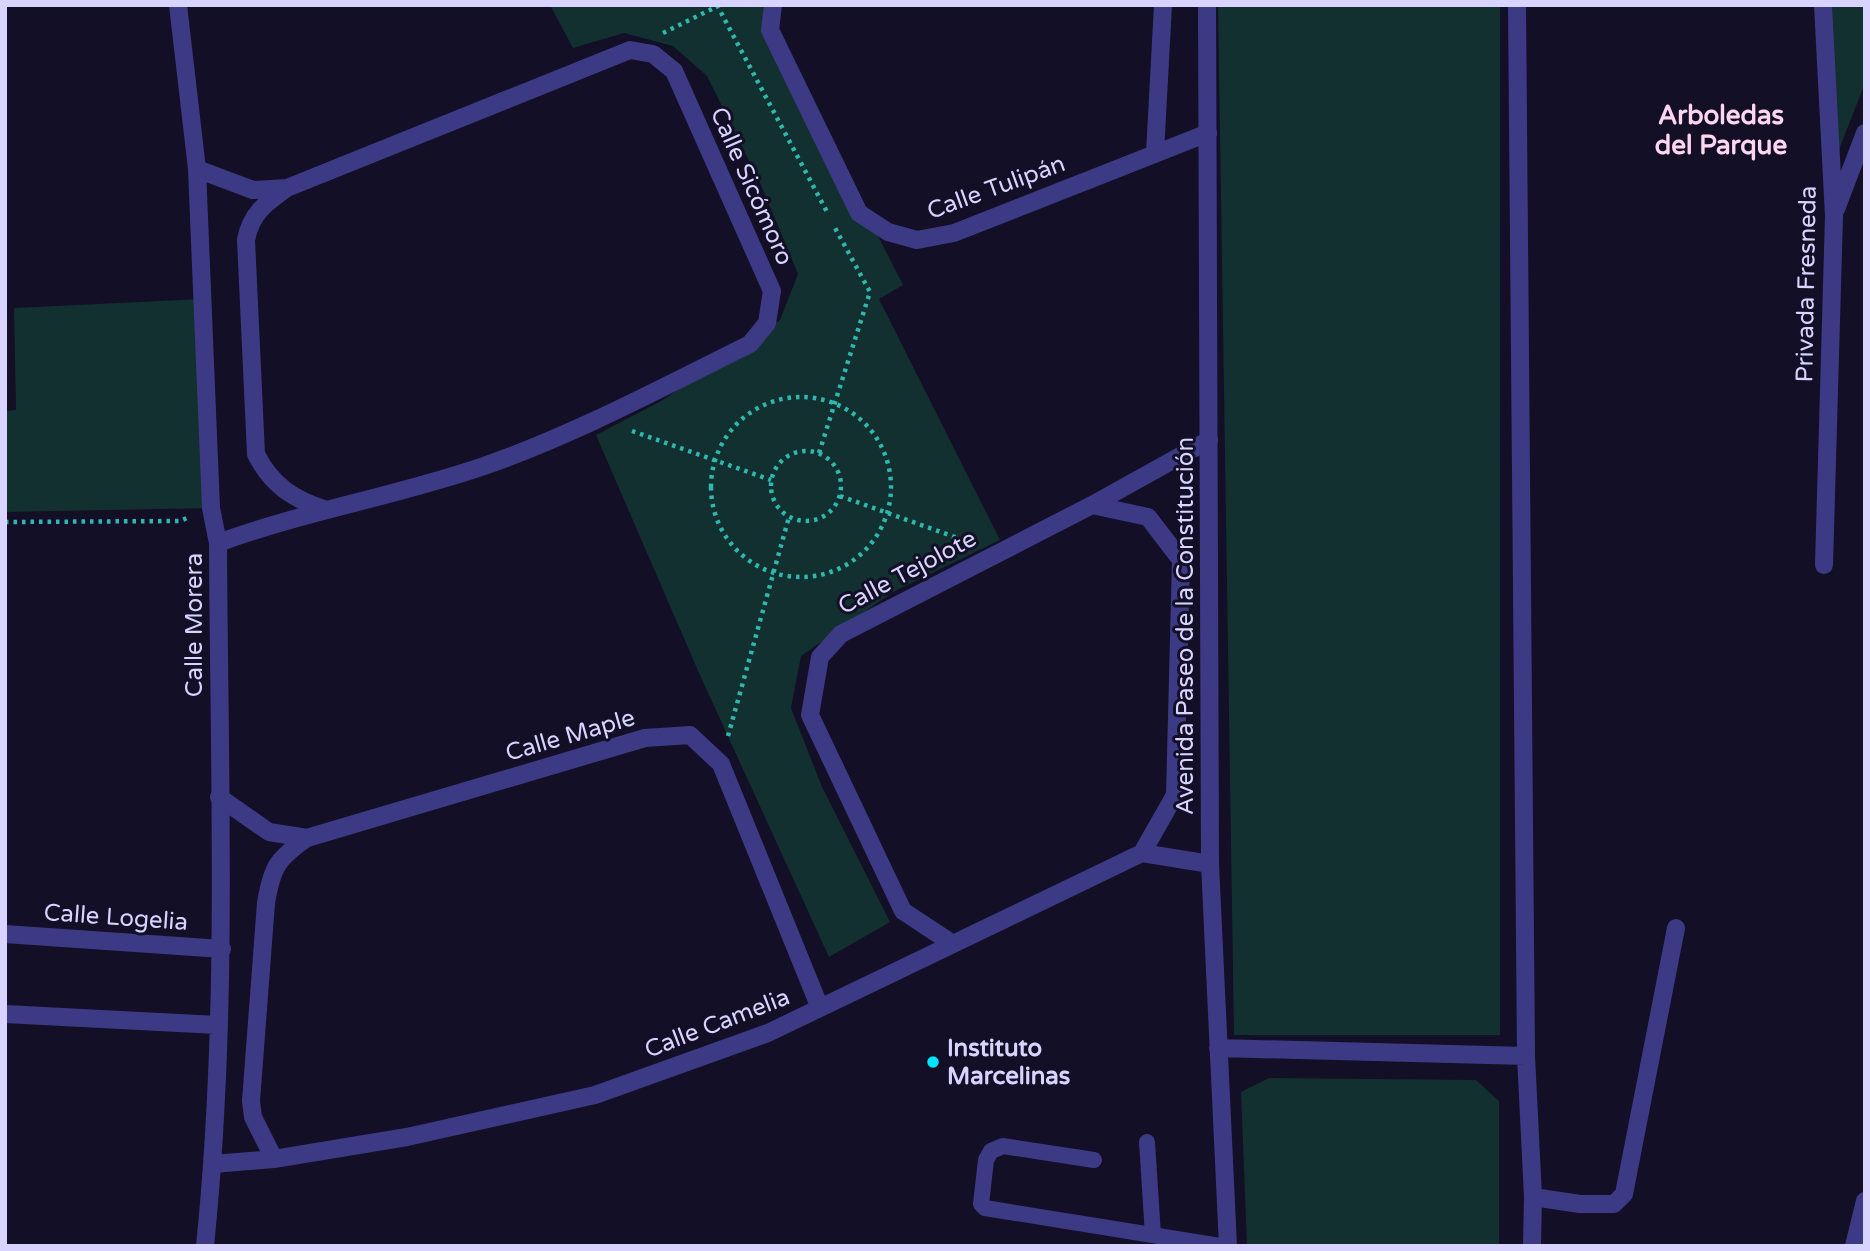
<svg xmlns="http://www.w3.org/2000/svg" width="1870" height="1251" font-family="'Varela Round',sans-serif">
	<rect width="100%" height="100%" fill="#130f26"/>
	<path fill="#12302f" d="M550 5H770L769 22 903 285 879 299 1000 540 893 592 801 656 791 708 822 787 890 922 829 957 699 673 596 435 663 400 780 320 798 274 760 183 707 76 673 46 624 33 573 48Z
		M1218 5H1500V1035H1234Z
		M1832 5H1865V83L1835 160Z
		M202 299 211 508 5 512V411L16 410 14 308Z
		M1269 1078 1476 1080 1499 1101V1246H1247L1241 1092Z"/>
	<g fill="none" stroke-linecap="round" stroke-linejoin="round">
		<path stroke="#2fb8b0" stroke-width="4.5" stroke-dasharray="3.5 5" stroke-linecap="butt" d="M717 5 827 212
			M663 33 718 6
			M711 487a90 90 0 1 1 180 0a90 90 0 1 1-180 0Z
			M632 431 771 480
			M771 486a35 35 0 1 1 70 0a35 35 0 1 1-70 0Z
			M819 453 870 292 834 226
			M840 496 966 541
			M5 522 180 521 187 518
			M728 736 789 517"/>
		<path stroke="#3d3a85" stroke-width="16" d="M1147 1142 1153 1235
			M1094 1160 1003 1146 991 1151 986 1160 981 1204 985 1208 1220 1246"/>
		<path stroke="#3d3a85" stroke-width="18" d="M178 5 197 169 211 508 218 543C219 777 229 1012 205 1246
			M773 5 770 30 859 213 888 232 917 240 954 233 1208 133
			M1823 5 1834 216 1824 565
			M1155 153 1163 5
			M197 169 253 190 287 188 630 50 653 54 674 71 772 291 767 323 750 344C663 387 576 434 484 466 397 496 305 511 218 543
			M287 188C266 203 251 213 246 240L256 454C271 485 294 500 327 510
			M1836 209 1865 133
			M1092 505 1148 517 1181 560 1175 795 1142 853
			M219 797 269 832 307 838 645 738 690 735 721 764 820 1008
			M5 934 222 949
			M953 944 903 911 810 715 820 657 841 634 1092 505 1209 440
			M5 1014 217 1025
			M274 1159 253 1117 251 1101 266 903C272 867 277 859 307 838
			M213 1164 274 1159 407 1137 595 1095 768 1033 1142 853 1210 864
			M1533 1197 1580 1204H1614L1624 1194 1676 928
			M1854 1246 1865 1201"/>
		<path stroke="#3d3a85" stroke-width="18" d="M1207 5 1210 864 1228 1246
			M1517 5 1526 1056 1533 1197 1532 1246
			M1218 1048 1526 1056"/>
	</g>
	<circle fill="#00e5ff" stroke="#130f26" stroke-width="2.5" cx="933" cy="1062" r="7"/>
	<g text-anchor="middle" stroke-width="6" stroke-linejoin="round" paint-order="stroke">
		<g font-size="24" fill="#d9d4ff" stroke="#130f26">
			<text transform="translate(752 186) rotate(66)" y="8">Calle Sicómoro</text>
			<text transform="translate(996 187) rotate(-20)" y="8">Calle Tulipán</text>
			<text transform="translate(1806 284) rotate(-89)" y="8">Privada Fresneda</text>
			<text transform="translate(907 572) rotate(-28)" y="8">Calle Tejolote</text>
			<text transform="translate(194 625) rotate(-90)" y="8">Calle Morera</text>
			<text transform="translate(1185 626) rotate(-90)" y="8">Avenida Paseo de la Constitución</text>
			<text transform="translate(570 735) rotate(-16)" y="8">Calle Maple</text>
			<text transform="translate(116 917) rotate(4)" y="8">Calle Logelia</text>
			<text transform="translate(717 1023) rotate(-21)" y="8">Calle Camelia</text>
		</g>
		<g font-size="24" font-weight="bold" fill="#d9d4ff" stroke="#130f26" text-anchor="start">
			<text x="947" y="1056">Instituto<tspan x="947" dy="28">Marcelinas</tspan></text>
		</g>
		<g font-size="26" font-weight="bold" fill="#ffd6f0" stroke="#130f26">
			<text x="1721" y="124">Arboledas<tspan x="1721" dy="30">del Parque</tspan></text>
		</g>
	</g>
	<rect width="1870" height="1251" fill="none" stroke="#d9d4ff" stroke-width="14"/>
</svg>
